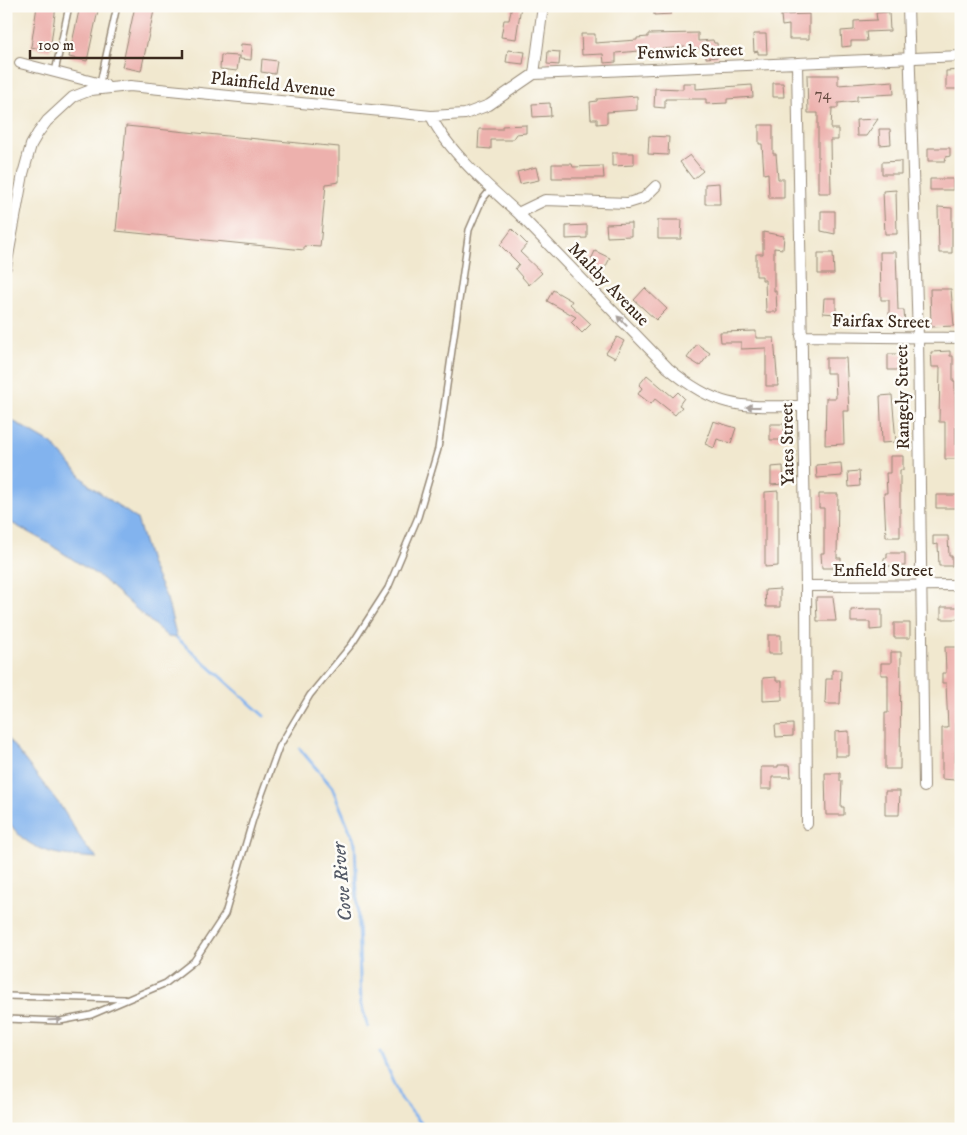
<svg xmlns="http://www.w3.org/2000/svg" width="967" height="1135" font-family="'IM FELL DW Pica',serif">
	<rect width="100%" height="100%" fill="#fdfcf7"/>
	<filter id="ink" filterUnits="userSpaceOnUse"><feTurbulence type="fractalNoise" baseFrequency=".02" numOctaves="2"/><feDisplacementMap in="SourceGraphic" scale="10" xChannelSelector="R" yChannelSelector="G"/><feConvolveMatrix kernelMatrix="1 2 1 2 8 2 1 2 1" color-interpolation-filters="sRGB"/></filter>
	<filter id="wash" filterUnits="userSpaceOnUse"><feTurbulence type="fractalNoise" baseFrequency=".0096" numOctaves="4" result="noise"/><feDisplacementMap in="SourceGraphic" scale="20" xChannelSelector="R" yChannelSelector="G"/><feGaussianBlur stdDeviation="1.12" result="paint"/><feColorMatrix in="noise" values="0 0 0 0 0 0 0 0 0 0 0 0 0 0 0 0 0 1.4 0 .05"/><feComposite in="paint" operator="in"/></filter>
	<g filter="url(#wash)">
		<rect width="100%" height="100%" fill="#f1e8cf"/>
		<path fill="#82b3ee" stroke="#5e6e86" d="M6 417 52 444 89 485 137 519 151 565 167 599 177 638 168 637 100 577 46 542 6 520Z
			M6 736 60 805 86 847 98 858C73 856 46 856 25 840 18 835 12 826 6 819Z"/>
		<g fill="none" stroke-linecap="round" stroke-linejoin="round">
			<path stroke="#82b3ee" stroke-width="3" d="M177 638 264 716
				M300 749 332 787 355 843 361 1004 368 1027
				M380 1053 400 1098 426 1129"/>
		</g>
		<g id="blocks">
			<path fill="#edb1ad" d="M37 6H56L50 51 31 47Z
				M80 6H99L87 61 69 57Z
				M135 6H155L141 71 122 67Z
				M512 6H521L516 39 501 37 504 20H509Z
				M654 6H670L671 14 654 15Z
				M889 12 890 31 866 32 867 41H851V46L842 47 841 31 854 30V21L877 20 876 13Z
				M809 14V39H789V25L782 26 781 15Z
				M698 33V41L713 40 714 43H717L718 57 706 58V48L685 49V47L616 53V62L604 63 603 54 582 55 581 34H595V43L637 40V38L648 37V34Z
				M753 34H766L767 54H758V51L754 52Z
				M241 44 252 45 251 60 240 59Z
				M508 50 525 52 523 64 506 62Z
				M548 51 560 52 559 65 547 64Z
				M221 55 239 56 237 71 220 69Z
				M262 59 277 61 275 74 261 72Z
				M960 70V89H946V71Z
				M807 75H838V85L893 81 894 94 857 96V101L838 103V108H832L831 129H838V140H830L831 193H818V113H808Z
				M683 83H696V89L752 85 753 97 727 99V103L706 104V99H665V108L654 107 655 88 683 89Z
				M773 83H783L784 97H773Z
				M637 96V110L607 112V123L597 124V119H591L590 102 597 101V99Z
				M550 103 551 116 533 117 532 104Z
				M878 119 866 136H857L856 120Z
				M526 125V133L516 134 512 140H491V149L478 148 479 129H502V126Z
				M759 125H773V154H776L778 179H784V198H769L768 173 764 174 762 144H759Z
				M126 126 339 147V182L326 184 320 247 304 246V250L116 231Z
				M879 129H890L891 144 880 145Z
				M649 136 669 137 668 155 648 154Z
				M928 148H950V156L946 157 945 161H928Z
				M612 153H634V165L612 166Z
				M690 155 703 171 693 179 680 162Z
				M901 161V174H882V162Z
				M552 164H572L573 167 603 166 604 178H552Z
				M536 167 539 180 520 184 517 172Z
				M930 179H953V190H930Z
				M719 183 720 204H705V184Z
				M896 190 897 234H885L883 191Z
				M938 207 952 208V253H939Z
				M821 211H835V234L821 231Z
				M658 220H682L681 239H658Z
				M631 223V236L607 237 606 224Z
				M587 225V238L566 239V226Z
				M512 229 527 244 520 252 542 273 529 285 515 269 519 264 500 245Z
				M763 232 784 236 783 249 774 248V291H776L777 312H766L765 280H762V276H756V254H763Z
				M595 251 610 258 599 280 589 275 594 266 589 264Z
				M880 252H896L898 310H904L905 326H889V300H881Z
				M818 253H833L834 274H818Z
				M645 288 667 309 656 320 634 300Z
				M930 289H951L954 326 931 327Z
				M553 290 572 301 570 304 591 324 582 333 571 322 576 317 547 301Z
				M824 298H836V314L823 313Z
				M756 331V338H774L778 386H766V348L741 349V342H721L720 332Z
				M617 337 624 341 615 358 606 353Z
				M697 344 710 353 700 366 687 358Z
				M950 351V356H953V381H955L956 459H945V422H939L940 367H932L931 352Z
				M888 354H904V370H888Z
				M826 358H846L849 411H843L844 444 825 445 826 398H836L835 373H826Z
				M647 375 673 397 678 392 684 398 679 405 682 407 675 415 655 399 651 404 638 394 642 388 639 385Z
				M892 395 896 442 882 443 880 396Z
				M713 421 736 428 731 443 717 439 714 448 705 444Z
				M770 424H784L785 440H770Z
				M890 456H903V470H900V537H886L884 493H887L886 473H890Z
				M841 463 842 476 817 478 816 465Z
				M783 466 784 484 771 485V467Z
				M859 471 860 486 849 487 848 472Z
				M778 491V566L765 567V492Z
				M819 494H838L837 558H841V568H822L821 553H824V508H819Z
				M936 495H958V508H936Z
				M933 536H948L949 556H952V566H939L938 544 933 545Z
				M887 553H905V566H884V558H887Z
				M780 589V607H766L765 590Z
				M816 597H833L836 621H817Z
				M941 607H960V619H941Z
				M869 609H882V629L870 630V622H851V610Z
				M894 623H910V638H894Z
				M768 635H781V654H768Z
				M945 647H960L961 719H956L955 780 942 779V728H948L946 683H942V673H946Z
				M891 652H901L900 769H885V713H888V675H881V663H891Z
				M832 670H841L840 704H825L826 679H832Z
				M776 677V681H782V700L763 701V678Z
				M793 724V736L776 737 775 725Z
				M849 731V756H835V732Z
				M778 765H790L791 777H772V789H761V767H778Z
				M825 773H840V781H842L841 807H844V815H826Z
				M885 791H900L899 815H885Z"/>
		</g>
	</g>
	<g filter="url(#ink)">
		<use href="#blocks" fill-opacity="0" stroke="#968976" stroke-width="1"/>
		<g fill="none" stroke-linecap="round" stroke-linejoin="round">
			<defs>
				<path id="lane" d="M55 72 69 6
					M100 83 117 6
					M6 996 124 999
					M6 1019 60 1021 91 1015 166 983 194 961 225 914 253 819 279 747 310 695 352 644 388 588 418 517 438 449 469 230 482 200 491 189"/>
				<path id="street" d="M908 6 918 338 924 787
					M20 63 105 85
					M797 63 806 586 807 824
					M534 74 543 6
					M431 116C446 149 490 188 518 213L668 368C717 409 740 407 802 406
					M518 213 545 200 628 203 644 198 656 186
					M6 267 23 174 31 145 38 133 47 121 73 97 91 90 130 86 431 116 465 114 489 105 534 74 961 56
					M801 336 961 338
					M806 586 961 585"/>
			</defs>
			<use href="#lane" stroke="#968976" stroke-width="8"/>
			<use href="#street" stroke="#968976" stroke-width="12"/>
			<use href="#lane" stroke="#fff" stroke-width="5"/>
			<use href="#street" stroke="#fff" stroke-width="10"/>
		</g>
		<defs><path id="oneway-solid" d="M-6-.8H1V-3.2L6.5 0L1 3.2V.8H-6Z" transform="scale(1.25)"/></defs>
		<g fill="#a79f9a">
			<use href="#oneway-solid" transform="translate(622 321) rotate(-134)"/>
			<use href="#oneway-solid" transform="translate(753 407) rotate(-180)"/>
			<use href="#oneway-solid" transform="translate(55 1020) rotate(-1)"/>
		</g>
	</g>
	<g text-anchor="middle" stroke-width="5" stroke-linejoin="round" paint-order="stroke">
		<g font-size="15" fill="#684c42">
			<text x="823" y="99">74</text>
		</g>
		<g font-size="18" fill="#3b2a1e" stroke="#fdfcf7">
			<text transform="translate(690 51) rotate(-2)" y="6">Fenwick Street</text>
			<text transform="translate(273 84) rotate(6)" y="6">Plainfield Avenue</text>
			<text transform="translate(609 284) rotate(46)" y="6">Maltby Avenue</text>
			<text transform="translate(881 321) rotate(1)" y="6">Fairfax Street</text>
			<text transform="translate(902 397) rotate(-91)" y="6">Rangely Street</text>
			<text transform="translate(787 444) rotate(-91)" y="6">Yates Street</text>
			<text x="883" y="576">Enfield Street</text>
		</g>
		<g font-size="19" font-style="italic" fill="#545a67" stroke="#fdfcf7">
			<text transform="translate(341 882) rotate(-95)" y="7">Cove River</text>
		</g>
	</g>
	<rect width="967" height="1135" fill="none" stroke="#fdfcf7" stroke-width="25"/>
	<path d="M30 50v8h152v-8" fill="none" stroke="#3b2a1e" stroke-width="2.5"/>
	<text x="38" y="50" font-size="15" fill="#3b2a1e" stroke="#fdfcf7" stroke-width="4" paint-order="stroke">100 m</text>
</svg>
